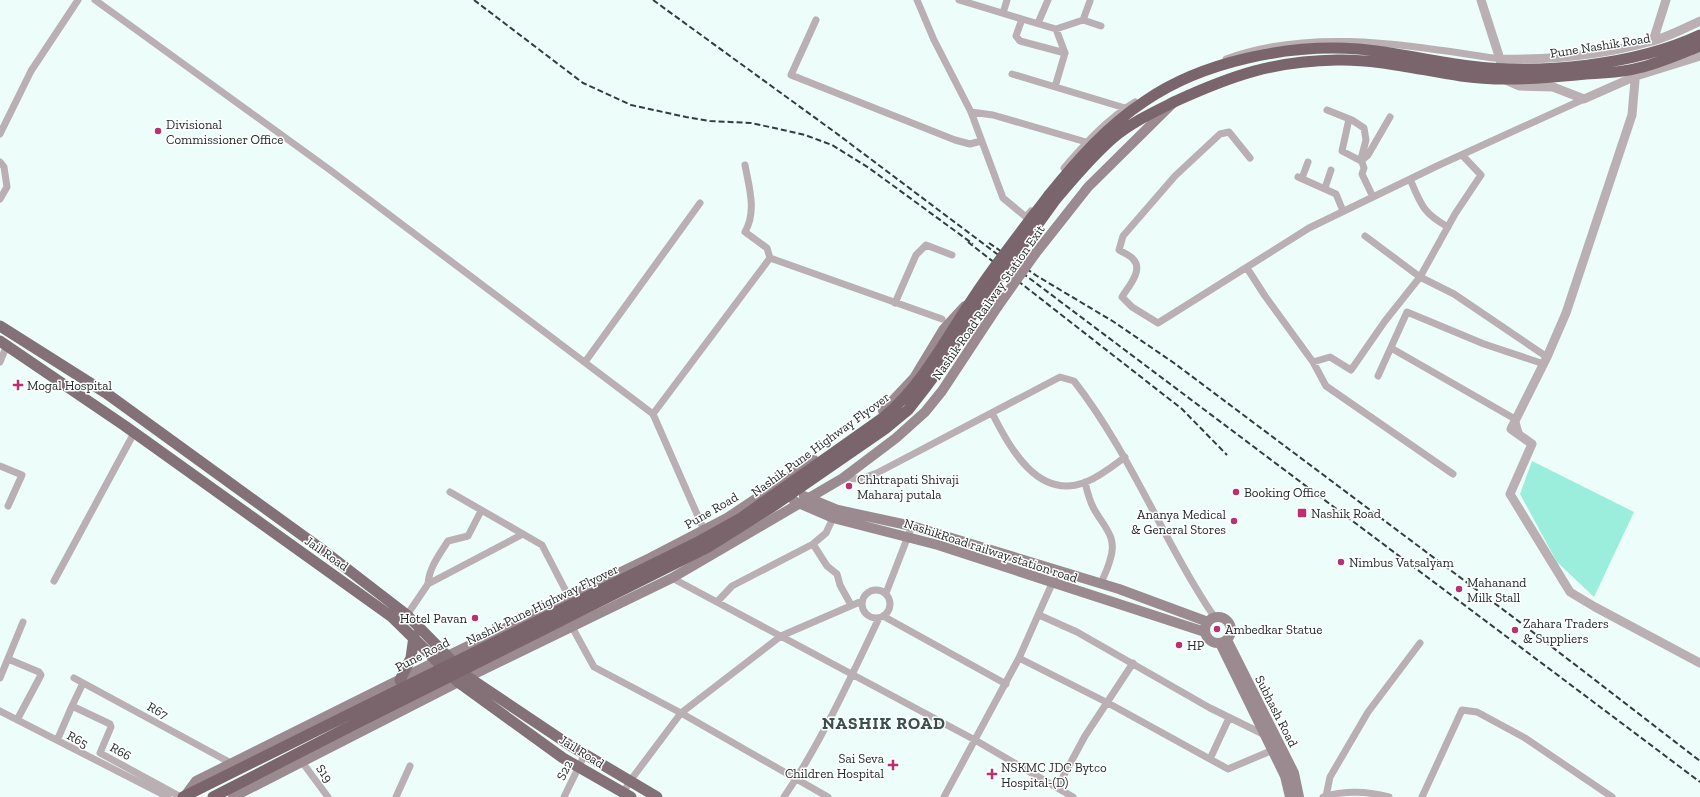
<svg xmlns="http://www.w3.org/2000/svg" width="1700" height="797" font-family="'Zilla Slab',serif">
	<rect width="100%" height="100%" fill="#edfefa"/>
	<path fill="#9beedc" d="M1532 461 1634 512 1594 597 1557 562 1520 494Z"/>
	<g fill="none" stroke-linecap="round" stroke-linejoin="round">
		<path stroke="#baafb2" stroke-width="7" d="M95 0 330 170 653 414
			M917 0 934 40 971 112 1003 198 1026 217 1031 211
			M959 0 1022 19 1016 36 1020 41 1065 53 1055 87
			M1003 13 1007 0
			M1022 19 1056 29 1083 20 1090 1
			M816 20 791 75 955 140 970 144 981 141
			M1083 20 1101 26
			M1038 23 1048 0
			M1056 29 1065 53
			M1226 59C1314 27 1410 46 1500 59
			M1012 74 1125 108
			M1327 110 1352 120 1364 128 1366 140 1361 159 1364 168 1362 174 1373 197
			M971 112 993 115 1086 142
			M1349 119 1342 151 1361 161 1368 155 1390 117
			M0 134 31 71 78 0
			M1250 158 1229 132 1220 134 1175 176 1123 236 1119 250C1124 253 1130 255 1133 259 1144 270 1128 287 1122 297L1132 307 1158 323 1309 228 1437 166 1584 99
			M0 162 4 167 7 187 0 199
			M745 165C749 187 757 211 745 232L767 248 770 258
			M1064 168C1085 144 1107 119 1135 102
			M1298 177 1336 194 1343 211
			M1302 178 1308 162
			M1410 179C1421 205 1423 213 1448 227
			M1325 188 1331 170
			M1365 236 1420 277 1455 214 1481 175 1462 155
			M1247 268 1265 296 1313 362 1330 357 1351 370 1385 321 1420 277 1454 294 1547 357
			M895 303 916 255 926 245 952 255
			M1391 348 1515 419 1520 436
			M0 362 7 345
			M585 362 700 203
			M1313 362 1326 386 1453 474
			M1378 376 1407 312 1484 344 1544 364
			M992 413C1010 448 1038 501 1086 482 1101 476 1113 466 1125 457
			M0 466 22 475 8 506
			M843 478 860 479 877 473 1060 377 1074 381C1131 454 1163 541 1215 618
			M1085 482C1087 491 1089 500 1094 509 1104 527 1118 537 1110 560 1108 568 1104 576 1101 583
			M450 492 542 545 569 597
			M704 530 653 414 770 258 942 319
			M813 544 827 566 837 574 840 585 851 605
			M672 578 975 740 1073 797
			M54 581 134 433
			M428 584C429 568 439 555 448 541L468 536 481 511
			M862 604a14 14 0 1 1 28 0a14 14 0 1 1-28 0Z
			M886 593 912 526
			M717 602 732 586 813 544 826 533 833 518
			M1039 615 1077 632 1210 708 1265 735
			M883 616 1006 684
			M399 623 407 615 428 584 523 534
			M572 627 594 667 681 713 630 781 622 795
			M1019 658 1108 703 1228 769 1273 750
			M8 659 39 672 41 675 17 720
			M0 678 23 622
			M74 678 231 763
			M72 706 83 683
			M0 711 168 797
			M59 736 72 706 110 724 111 727 100 753 181 797
			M1210 759 1229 718
			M302 762 328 797
			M1057 788 1085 736 1133 663
			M1326 796 1330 777 1368 712 1420 643
			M396 797 410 766
			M564 797 585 754
			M784 797C821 743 851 677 879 618
			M828 797 681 713 781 636 862 601
			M944 797 1019 658 1058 570
			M1323 797C1345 790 1367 791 1389 797
			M1422 797 1462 710 1477 712 1525 738 1612 797"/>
		<path stroke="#baafb2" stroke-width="9" d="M1481 0 1500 59 1503 79 1519 86 1553 87 1584 99 1636 76 1700 56
			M1653 41 1666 0
			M1500 59C1550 60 1604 55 1652 41 1668 37 1685 28 1700 21
			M1636 69 1632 115 1566 313 1547 357 1511 429 1532 444 1510 494 1570 592 1595 607 1700 663"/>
		<path stroke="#9b8a8f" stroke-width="10" d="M1035 254 1088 187 1172 104
			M883 411 914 378 943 330 965 306
			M804 496 838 510 912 526 1119 589 1208 622
			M794 501 833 518 938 545 1205 632
			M1205 630a13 13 0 1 1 26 0a13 13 0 1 1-26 0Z
			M1227 640 1294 773 1299 797
			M1220 643 1285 776 1290 797
			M185 796 196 781 437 661 650 558 727 518 814 460
			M233 797 468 677 672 578 843 478 896 438 925 412 942 391 998 306"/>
		<path stroke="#847077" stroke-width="11" d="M0 326 106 393 324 551 407 615 468 677 571 746 657 797
			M0 341 125 426 392 617 458 682 563 758 631 797
			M400 680 411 658 414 636"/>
		<path stroke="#7a656c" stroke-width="11" d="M1049 195C1077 160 1107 126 1145 101 1203 61 1289 44 1358 49 1396 52 1433 62 1470 66 1540 75 1636 65 1700 35
			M1056 199C1074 178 1092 156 1113 138 1132 122 1154 112 1176 101 1233 75 1274 61 1337 60 1378 59 1420 70 1461 76 1502 82 1545 78 1586 74 1603 73 1621 73 1638 68 1660 63 1679 54 1700 46
			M183 797 346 716
			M213 797 347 728"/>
		<path stroke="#333d3b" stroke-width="2" stroke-dasharray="6 3" stroke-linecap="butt" d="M474 0 583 83 631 105 686 117 710 121 751 123 779 129 805 135 832 145 869 168 973 244
			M653 0 836 133 1700 782
			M968 242 1182 409 1227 455
			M989 243 1037 276 1114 322 1174 363 1521 623 1700 761"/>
		<path stroke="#9b8a8f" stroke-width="10" d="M998 306 1035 254"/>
		<path stroke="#7a656c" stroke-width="11" d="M346 716 696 543 741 518 884 417C923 384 945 340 973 298 996 263 1023 229 1049 195
			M347 728 708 547 772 507 885 429 908 410 926 387 940 368 971 317 1056 199"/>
	</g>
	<g fill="#b9316f" stroke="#fff" stroke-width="1.5">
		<circle cx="158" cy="131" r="4"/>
		<path d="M16 379h4v4h4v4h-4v4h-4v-4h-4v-4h4z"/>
		<circle cx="849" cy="486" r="4"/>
		<circle cx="1236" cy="492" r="4"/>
		<rect x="1297" y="508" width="10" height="10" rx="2"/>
		<circle cx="1234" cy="521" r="4"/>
		<circle cx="1341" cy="562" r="4"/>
		<circle cx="1459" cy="589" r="4"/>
		<circle cx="475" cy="618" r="4"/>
		<circle cx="1217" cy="629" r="4"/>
		<circle cx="1515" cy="630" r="4"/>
		<circle cx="1179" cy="645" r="4"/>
		<path d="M891 759h4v4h4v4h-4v4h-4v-4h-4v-4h4z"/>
		<path d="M990 768h4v4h4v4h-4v4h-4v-4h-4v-4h4z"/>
	</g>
	<g text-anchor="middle" stroke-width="3" stroke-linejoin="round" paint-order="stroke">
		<g font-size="13" fill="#1b2523" stroke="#fff">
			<text transform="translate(1600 45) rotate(-9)" y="5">Pune Nashik Road</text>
			<text transform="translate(988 302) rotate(-55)" y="5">Nashik Road Railway Station Exit</text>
			<text transform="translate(820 444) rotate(-36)" y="5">Nashik Pune Highway Flyover</text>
			<text transform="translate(711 510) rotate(-30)" y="5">Pune Road</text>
			<text transform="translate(991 550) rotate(18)" y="5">NashikRoad railway station road</text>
			<text transform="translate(327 553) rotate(35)" y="5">Jail Road</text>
			<text transform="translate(542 604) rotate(-26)" y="5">Nashik Pune Highway Flyover</text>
			<text transform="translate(422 654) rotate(-27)" y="5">Pune Road</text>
			<text transform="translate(158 710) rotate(29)" y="5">R67</text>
			<text transform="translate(1277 711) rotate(63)" y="5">Subhash Road</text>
			<text transform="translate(78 739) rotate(28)" y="5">R65</text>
			<text transform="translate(121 751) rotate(29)" y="5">R66</text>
			<text transform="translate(582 751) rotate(32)" y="5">Jail Road</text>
			<text transform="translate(564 770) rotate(-64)" y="5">S22</text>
			<text transform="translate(325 773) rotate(55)" y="5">S19</text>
		</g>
		<g font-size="13" fill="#1b2523" stroke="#fff" text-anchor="start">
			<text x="166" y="129">Divisional<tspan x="166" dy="15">Commissioner Office</tspan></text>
			<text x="27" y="390">Mogal Hospital</text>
			<text x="857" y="484">Chhtrapati Shivaji<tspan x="857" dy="15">Maharaj putala</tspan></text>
			<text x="1244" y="497">Booking Office</text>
			<text x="1311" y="518">Nashik Road</text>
			<text x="1226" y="519" text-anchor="end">Ananya Medical<tspan x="1226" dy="15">&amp; General Stores</tspan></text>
			<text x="1349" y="567">Nimbus Vatsalyam</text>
			<text x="1467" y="587">Mahanand<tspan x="1467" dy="15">Milk Stall</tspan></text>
			<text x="467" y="623" text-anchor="end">Hotel Pavan</text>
			<text x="1523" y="628">Zahara Traders<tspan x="1523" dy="15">&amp; Suppliers</tspan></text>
			<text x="1225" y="634">Ambedkar Statue</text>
			<text x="1187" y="650">HP</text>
			<text x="884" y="763" text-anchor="end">Sai Seva<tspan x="884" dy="15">Children Hospital</tspan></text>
			<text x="1001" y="772">NSKMC JDC Bytco<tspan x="1001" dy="15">Hospital-(D)</tspan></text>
		</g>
		<g font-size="17" font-weight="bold" letter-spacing="1" fill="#39514b" stroke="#fff">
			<text x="884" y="729">NASHIK ROAD</text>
		</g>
	</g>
</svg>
